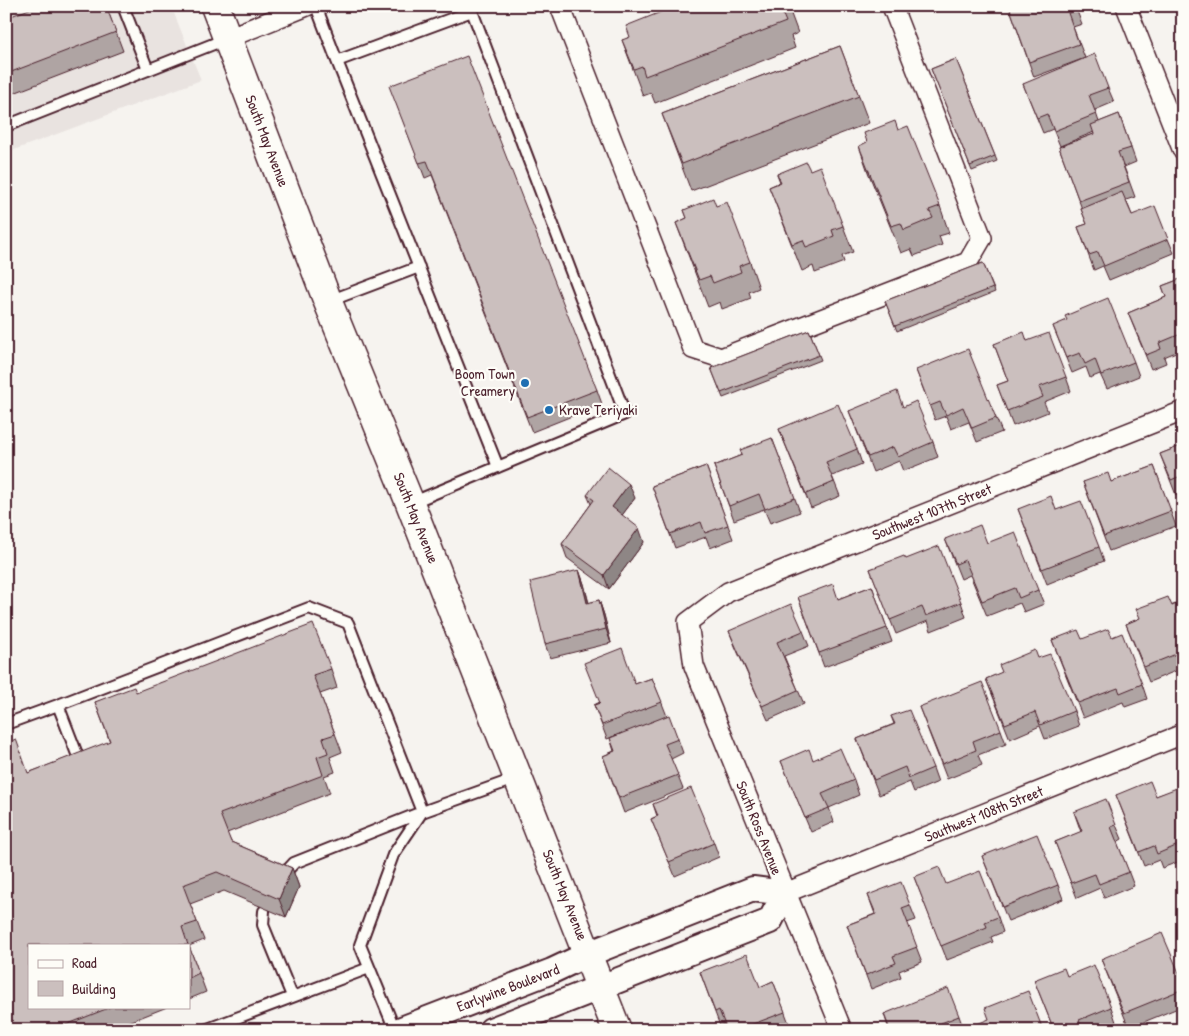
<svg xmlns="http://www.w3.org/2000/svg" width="1189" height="1036" font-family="'Patrick Hand',sans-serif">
	<rect width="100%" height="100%" fill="#f6f3ef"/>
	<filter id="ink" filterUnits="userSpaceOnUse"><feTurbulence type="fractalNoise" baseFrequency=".02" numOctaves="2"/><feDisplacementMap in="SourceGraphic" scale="10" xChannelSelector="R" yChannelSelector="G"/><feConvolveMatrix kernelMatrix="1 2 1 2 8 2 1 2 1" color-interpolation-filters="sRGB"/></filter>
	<g filter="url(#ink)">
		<path fill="#e9e3e0" d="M6 6H171L201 80 6 153Z"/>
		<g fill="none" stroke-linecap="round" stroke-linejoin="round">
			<defs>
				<path id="service" d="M123 6 148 70
					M316 6 337 61
					M6 126 226 39
					M329 301 419 267
					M411 503 625 414 472 11 337 61 498 467
					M58 705 82 767
					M6 724 58 705 309 608 348 623 422 812 294 863 282 876
					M264 911 263 925 292 996
					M205 1030 369 968
					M395 1030 360 945 393 855 422 812 517 778"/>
				<path id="minor" d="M560 6 693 349 721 358 968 262 982 238 892 6
					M1126 6 1183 151
					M228 38 307 6
					M785 893 1183 734
					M842 1030 694 666 688 622 728 592 1183 411"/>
				<path id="tertiary" d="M399 1030 552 971 588 954 753 889 785 893 770 921 491 1030"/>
				<path id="secondary" d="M215 6 328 302 410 503 617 1030"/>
			</defs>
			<use href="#service" stroke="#4a1f2b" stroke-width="14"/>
			<use href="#minor" stroke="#4a1f2b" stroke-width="22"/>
			<use href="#tertiary" stroke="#4a1f2b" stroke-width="28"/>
			<use href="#secondary" stroke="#4a1f2b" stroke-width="31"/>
			<use href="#service" stroke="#fdfcf7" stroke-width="10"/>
			<use href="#minor" stroke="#fdfcf7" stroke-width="19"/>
			<use href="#tertiary" stroke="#fdfcf7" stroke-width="24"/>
			<use href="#secondary" stroke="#fdfcf7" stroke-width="28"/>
		</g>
		<path fill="#afa4a3" stroke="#4a1f2b" d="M106 6 123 51 6 96V18Z
			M617 6H631L619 11Z
			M788 6 798 33 791 36 795 48 655 103 651 93 643 96 622 40Z
			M1009 6H1075L1082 24 1073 27 1085 58 1034 77Z
			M1176 6H1183V22L1180 16Z
			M840 46 869 123 691 191 662 114Z
			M956 59 997 161 972 171 931 69Z
			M1023 84 1108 88 1114 102 1095 110 1099 122 1119 114 1136 162 1124 167 1135 197 1126 200 1132 215 1168 239 1174 253 1109 280 1103 266 1094 270 1078 227 1087 224 1081 209H1082L1059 147 1094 134V132L1060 146 1053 129 1043 133Z
			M395 100 597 390 602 404 532 432 432 175 425 178Z
			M898 130 940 206 949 233 939 236 942 245 914 256 911 249 901 253 868 172 859 146Z
			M810 170 843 226 853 252 842 256 844 262 815 273 813 266 802 271 769 187 780 182 777 174Z
			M716 206 750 262 759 288 749 292 751 298 722 309 720 302 708 307 676 223 687 218 684 210Z
			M983 263 995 292 897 331 885 301Z
			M1183 278V349L1164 357 1166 363 1151 369 1128 313 1166 297 1162 286Z
			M1053 326 1134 362 1139 376 1107 389 1100 374 1090 378 1086 367 1072 373Z
			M809 330 821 360 723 398 711 368Z
			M1027 341 1066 377 1071 391 1044 402 1048 412 1013 426 997 385 1008 381 994 344Z
			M916 370 996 418 1002 432 977 442 969 422 951 429 946 416 935 420Z
			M903 407 933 442 938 457 903 471 899 461 873 472 849 411Z
			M779 429 857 449 862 464 832 476 840 496 811 508Z
			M772 438 800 512 770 523 764 509 734 520 714 466 742 455Z
			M1183 445V492L1176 495 1160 454Z
			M706 466 733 539 710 548 706 537 675 548 652 486Z
			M1154 466 1176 526 1109 551 1083 482H1111Z
			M587 495 635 498 622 515 644 542 609 589 567 558 562 544 591 504Z
			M1018 509 1056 510 1099 547 1104 561 1047 584Z
			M945 539 987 543 1038 590 1044 604 1024 612 1020 603 987 616 970 575 961 579Z
			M906 559 961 602 966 617 931 631 928 621 896 634 870 569Z
			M579 570 584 584 589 603 599 600 604 615 611 643 550 658 545 644Z
			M872 586 892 642 824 667 798 597 838 599Z
			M1183 601V668L1149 682 1126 624Z
			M729 631H803L809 646 784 656 798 690 804 704 768 720 735 646Z
			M1082 639 1142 684 1147 699 1125 707 1123 702 1083 718 1052 640Z
			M1038 658 1074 711 1079 726 1045 739 1040 726 1010 739 986 679Z
			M331 669 337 688 320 694 342 752 330 757 335 772 324 776 330 793 227 833 231 842 292 868 299 887 286 917 224 891 190 904 204 940 189 946 206 992 189 999V945H29V1007H167L109 1030H6L28 773 110 742 95 702 136 692Z
			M652 678 667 716 678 739 683 753 671 759 683 789 624 813 603 756 614 751 610 738 622 733 607 739 594 705 635 684Z
			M919 707 1001 730 1006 744 978 755 982 765 947 779Z
			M891 716 933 768 938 782 914 792 910 782 879 795 857 739 894 724Z
			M813 760 854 780 859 795 829 808 834 822 811 832 781 761Z
			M1183 787V860L1162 868 1159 860 1144 866 1116 795 1156 796Z
			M653 804 714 843 719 857 675 876 651 819 657 816Z
			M1074 812 1116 825 1122 839 1117 842 1134 886 1104 898 1100 888 1077 898 1055 842 1081 832Z
			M982 856 1058 885 1063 899 1008 921Z
			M914 877 946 884 998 917 1003 932 991 937 993 942 947 960Z
			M868 895 910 905 916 920 907 923 922 962 899 971 901 977 871 989 847 925 875 914Z
			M1101 959 1183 982V1006L1129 1028Z
			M700 972 760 987 773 981 790 1026 781 1030H726L724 1024 720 1026Z
			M1067 976 1111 1007 1116 1022 1097 1030H1054L1034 980Z
			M884 1014 959 1016 964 1030H889Z"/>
		<path fill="#8e8685" stroke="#4a1f2b" d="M629 484 635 498 617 522 612 507Z
			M639 528 644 542 609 589 604 575Z
			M579 570 584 584 592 617 587 603Z
			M599 600 604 615 611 643 606 629Z
			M292 868 299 887 286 917 279 899Z"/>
		<path fill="#cbbfbe" stroke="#4a1f2b" d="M37 6H106L116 32 6 74V18Z
			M676 6H788L789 7 781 10 786 22 645 76 642 66 634 69 622 40 630 37 626 26Z
			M1009 6H1075L1077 10 1068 13 1079 44 1029 62Z
			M1183 13V22L1180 14Z
			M840 46 859 96 682 164 662 114Z
			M1095 54 1108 88 1089 95 1096 114 1054 131 1047 114 1037 118 1023 84Z
			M467 56 597 390 527 417 427 161 419 163 389 86Z
			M956 59 995 156 970 166 931 69Z
			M1119 114 1131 148 1118 152 1129 182 1079 201 1059 147 1094 134 1091 125Z
			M895 121 898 130 908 126 940 206 929 210 933 218 904 230 901 223 891 226 859 146 867 142 864 133Z
			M806 162 810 170 820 166 843 226 832 230 834 236 806 247 803 240 792 244 769 187 781 182 777 174Z
			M1122 192 1132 215 1155 206 1168 239 1104 266 1098 252 1089 255 1078 227 1087 224 1081 209Z
			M713 198 716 206 727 202 750 262 739 266 741 272 713 283 710 276 699 280 676 223 687 218 684 210Z
			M983 263 993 288 895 326 885 301Z
			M1183 278V333L1159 343 1161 349 1146 355 1128 313 1166 297 1162 286Z
			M1108 298 1134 362 1101 375 1095 359 1085 364 1080 353 1066 358 1053 326 1067 320 1065 316Z
			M809 330 819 355 721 393 711 368Z
			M1024 332 1027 341 1049 333 1066 377 1039 387 1043 397 1007 411 997 385 1008 381 994 344Z
			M968 349 996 418 972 428 963 407 946 415 940 402 930 406 916 370Z
			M897 391 903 407 916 401 933 442 898 457 893 447 868 457 849 411Z
			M838 404 857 449 826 462 834 482 806 494 779 429Z
			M772 438 795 498 765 509 759 494 729 506 714 466 742 455 740 450Z
			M1183 445V475L1171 480 1160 454Z
			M706 466 728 525 705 533 701 522 670 534 652 486Z
			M1154 466 1171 511 1104 536 1083 482 1108 473 1111 482Z
			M608 467 629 484 612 507 639 528 604 575 562 544 594 500 587 495Z
			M1051 496 1056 510 1081 501 1099 547 1042 569 1018 509Z
			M980 525 987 543 1015 532 1038 590 1019 598 1015 588 982 601 965 560 956 564 945 539Z
			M939 546 961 602 926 616 922 607 890 620 870 569 904 556 906 559Z
			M579 570 587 603 599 600 606 629 545 644 530 582Z
			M833 584 838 599 872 586 887 628 819 653 798 597Z
			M1168 597 1172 606 1183 601V657L1181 652 1144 667 1126 624 1140 618 1136 609Z
			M791 604 803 631 777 642 798 690 762 706 729 631Z
			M313 624 331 669 313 675 335 734 323 738 328 753 317 757 323 775 220 814 231 842 292 868 279 899 217 872 183 885 197 922 182 927 188 945H29V1007H111L53 1030H6V743L16 739 28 773 110 741 95 702 134 687 136 692Z
			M1108 629 1112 637 1122 633 1142 684 1120 693 1118 688 1078 703 1052 640 1078 630 1082 639Z
			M622 648 635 684 652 678 662 702 602 725 594 705 600 703 584 663Z
			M1035 650 1038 658 1050 654 1074 711 1040 725 1035 712 1005 724 986 679 1002 672 999 665Z
			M982 682 1001 730 973 741 976 750 942 764 919 707Z
			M909 710 933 768 909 778 905 767 874 780 857 739 895 724 891 716Z
			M669 715 678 739 665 744 678 775 619 798 603 756 615 751 610 738Z
			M840 748 854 780 822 794 829 808 805 818 781 761 809 749 813 760Z
			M1150 781 1156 796 1182 786 1183 787V843L1157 854 1154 846 1139 852 1116 795Z
			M691 788 714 843 669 862 651 819 658 816 653 804Z
			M1106 799 1116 825 1111 827 1129 872 1099 884 1095 874 1071 883 1055 842 1082 831 1074 812Z
			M1037 834 1058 885 1003 907 982 856Z
			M939 867 946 884 980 871 998 917 985 922 987 927 941 946 914 877Z
			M901 882 910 905 902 908 917 947 893 956 896 963 866 975 847 925 876 914 868 895Z
			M1183 919V937L1176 922Z
			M1162 933 1183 982V989L1124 1013 1101 959Z
			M189 946 199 973 189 978Z
			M747 954 760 987 773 981 785 1012 737 1030H727L719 1010 715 1012 700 972Z
			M1094 965 1111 1007 1079 1020 1082 1030H1054L1034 980 1064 968 1067 976Z
			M948 988 959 1016 941 1023 944 1030H890L884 1014Z
			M1028 991 1043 1030H971L970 1027 989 1019 985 1008Z"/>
	</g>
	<g fill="#1f6fb2" stroke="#fdfcf7" stroke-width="2">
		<circle cx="525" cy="383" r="5"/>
		<circle cx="549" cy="410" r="5"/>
	</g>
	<g text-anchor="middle" stroke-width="4.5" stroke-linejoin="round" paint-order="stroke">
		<g font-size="15" fill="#4a1f2b" stroke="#fdfcf7">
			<text transform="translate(267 141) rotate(69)" y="5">South May Avenue</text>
			<text transform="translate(932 512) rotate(-22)" y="5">Southwest 107th Street</text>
			<text transform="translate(416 518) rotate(68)" y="5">South May Avenue</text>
			<text transform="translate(984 814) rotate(-22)" y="5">Southwest 108th Street</text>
			<text transform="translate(759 828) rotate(68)" y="5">South Ross Avenue</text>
			<text transform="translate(565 895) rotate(68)" y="5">South May Avenue</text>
			<text transform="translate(508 988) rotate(-21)" y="5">Earlywine Boulevard</text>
		</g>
		<g font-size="15" fill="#4a1f2b" stroke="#fdfcf7" text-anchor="end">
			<text x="515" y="379">Boom Town<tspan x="515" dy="17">Creamery</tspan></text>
			<text x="559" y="415" text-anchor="start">Krave Teriyaki</text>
		</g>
	</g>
	<rect width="1189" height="1036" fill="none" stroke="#fdfcf7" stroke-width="25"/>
	<rect x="12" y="12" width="1164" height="1011" fill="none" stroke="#4a1f2b" stroke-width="2" filter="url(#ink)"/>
	<rect x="28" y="944" width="162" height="65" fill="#fdfcf7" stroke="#b5a4a5"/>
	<rect x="38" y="960" width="25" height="8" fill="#fdfcf7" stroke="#b5a4a5"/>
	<text x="72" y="968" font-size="15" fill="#4a1f2b">Road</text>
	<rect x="38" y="981" width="25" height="15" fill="#cbbfbe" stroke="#b5a4a5"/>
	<text x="72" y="994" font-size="15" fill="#4a1f2b">Building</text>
</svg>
